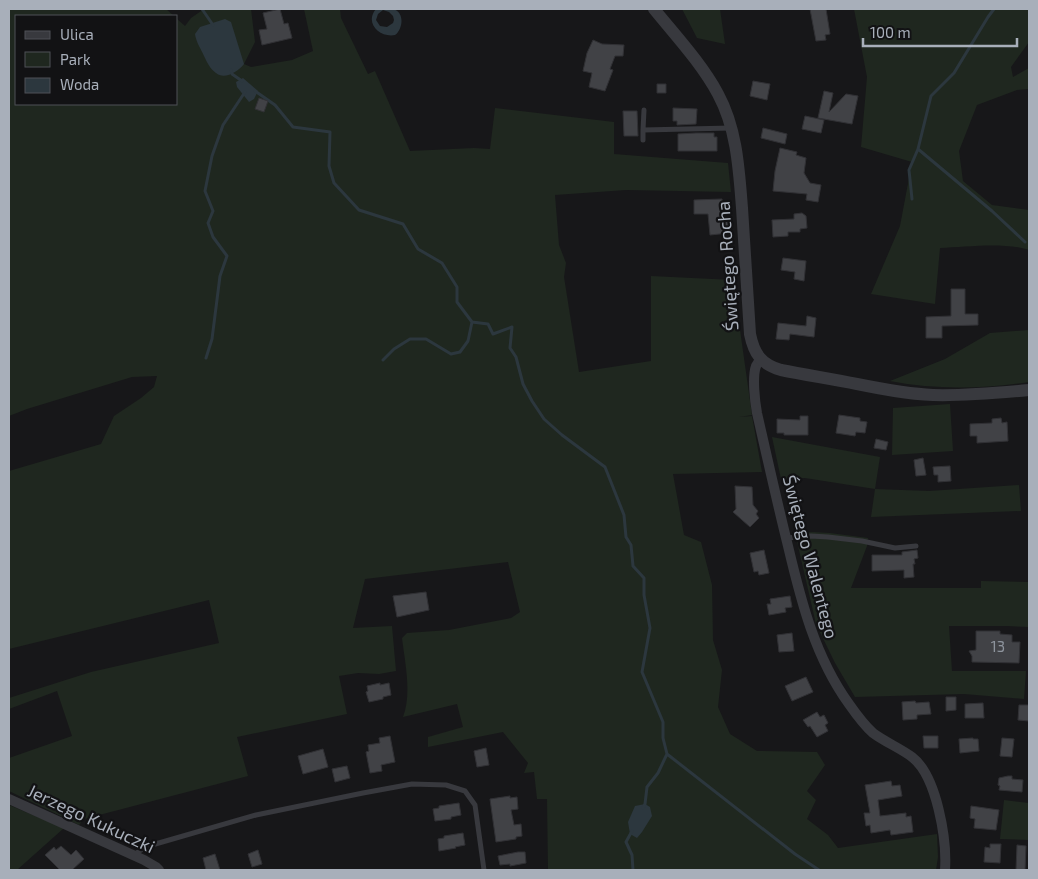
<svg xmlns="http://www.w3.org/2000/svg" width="1038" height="879" font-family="'Exo 2',sans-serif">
	<rect width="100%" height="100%" fill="#171719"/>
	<path fill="#1f271f" d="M9 9H166L174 16H16V104H176V18L185 26 191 18 204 9H251L255 42 244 64 251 67 292 60 313 51 304 9H340L341 18 368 74 375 71 410 151 474 148 490 149 495 108 614 122V154L728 163 731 192 626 190 555 195 559 245 566 263 564 277 579 372 651 361V276L733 280 752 415 739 417 752 416 762 472 673 474 684 535 701 542 712 585 713 640 722 670 718 707 730 734 757 751 817 752 825 765 807 791 816 800 807 819 828 835 838 848 937 834 938 857 936 870H548L547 799H537L534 772 524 773 528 763 503 732 428 747V737L463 727 457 704 403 717C412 693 405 663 402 638L407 633 449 630 511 618 520 612 508 562 365 579 353 628 392 626 396 671 379 674 358 673 339 676 347 714 237 737 248 776 84 819 79 825 9 791V758L72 736 57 691 9 709V698L91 672 219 643 209 600 9 649V471L101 444 114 416 141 398 154 387 157 376 132 377 27 409 9 416Z
		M682 9H720L725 44 697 38Z
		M854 9H1029V42L1011 67 1013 77 1029 68V89L1017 90 977 105 959 151 963 181 992 205 1029 210V250C1005 242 966 247 940 248L935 304 871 294 900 226 912 162 861 147 867 77Z
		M1029 330V382C983 389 936 390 890 381L945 359 990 333Z
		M950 404 953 451 892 455 893 408Z
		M772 437 880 457 875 489 929 491 1019 485 1021 511 871 517 875 489 805 478 781 479Z
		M813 532 830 533 868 538 867 546 851 588H981V581L1029 582V627L1007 626H949L952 671H1026L1024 699 964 694 855 697 835 663 816 624 795 533Z
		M1004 800 1029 803V840L1000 839Z
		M9 805 64 828 17 870H9Z"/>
	<path fill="#2c373e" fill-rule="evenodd" d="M376 9C381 9 388 8 393 9 405 12 403 29 395 35 380 38 364 23 376 9ZM383 10 389 12 393 16 394 20 393 23 387 27 380 26 376 20 378 14Z
		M225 19 231 22 244 64C238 72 224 80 216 73 210 69 207 62 204 56 201 49 196 42 195 34L200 27Z
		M243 78 258 91 254 99 249 102 237 87 236 82Z
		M645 804 650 807 652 816 642 832 637 838 630 834 628 822 635 806Z"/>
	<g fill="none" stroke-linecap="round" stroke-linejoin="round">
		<path stroke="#2c373e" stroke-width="3" d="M202 9 213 25
			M231 70 232 74 242 81
			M255 91 275 105 293 127 330 132 329 166 334 183 359 210 403 224 418 249 442 263 457 287V302L472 322 488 324 493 334 512 327 510 348 516 357 523 384 532 401 544 419 562 435 605 467 624 515 626 537 631 545 633 566 644 578V595L650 628 642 672 663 722V738L667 754 658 773 647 787 645 804 643 808
			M918 149 992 211 1025 242
			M912 199 909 170 918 149 931 96 954 73 988 17 994 9
			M206 358 212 339 220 276 227 256 213 237 208 223 213 211 205 191 212 156 223 125 245 92
			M383 360 394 349 410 339H426L451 354 460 352 468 341 472 322
			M667 754 795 854 819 870
			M632 831 626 842 632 855 633 870"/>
	</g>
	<path fill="#414246" stroke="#313135" d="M280 9 284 24 288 23 292 38 262 45 259 30 267 29 263 13Z
		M810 9H826L830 34 825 35 826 40 816 41Z
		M593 40 602 44 624 45 623 56H615L610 69 613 70 605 91 589 87 592 73 583 71 587 53Z
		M753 81 770 84 767 100 750 96Z
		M657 84H666V93H657Z
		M824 91 833 93 829 112 846 94 858 96 852 124 818 118Z
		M259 98 268 101 264 112 255 109Z
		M673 108 697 109 696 124 677 125V121H673Z
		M623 111H637L638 136H624Z
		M805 116 824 120 821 133 802 129Z
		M763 128 787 134 785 144 761 138Z
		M696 133H714V137H717V151H678V134Z
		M780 148 797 152 796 155 806 158 804 173 810 183 821 185 818 202 806 200 807 194 773 191 775 171Z
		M722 199 723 216H727L729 233 710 235 708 214H694V200Z
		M802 213 806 216 807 228 800 229V232H788V236L773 237 772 220 794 219V214Z
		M783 258 806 261 804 281 794 279 795 272 781 270Z
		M951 289H965V314H978V325L942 326V338H926V317L951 316Z
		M807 316 816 318 814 337 790 334 789 340 776 339 778 323 806 326Z
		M839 415 860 418V421L867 422 865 433 856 432 855 436 836 433Z
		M800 416H808V435H784V433H777V419L800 420Z
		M1001 418 1002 423 1007 422 1008 441 977 443V436H970V424L992 423V419Z
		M876 439 888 442 886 450 874 448Z
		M923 458 926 475 916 476 914 460Z
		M950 466 951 481 938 482V475H934L933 467Z
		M735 486 752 487 753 505 758 511 756 514 759 518 750 527 733 512 736 509Z
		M764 550 769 573 759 575 758 571 754 572 750 553Z
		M917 550 918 558 914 559 915 564H913L914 577 904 578V570L872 571V555H902V552Z
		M426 592 429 610 397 617 393 596Z
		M790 596 792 607 785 608 786 612 769 615 767 604H771L770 599Z
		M976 631H1000V634L1012 635V642H1020L1019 663 972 662V656L969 651 976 650Z
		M792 633 794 651 779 652 777 635Z
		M806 677 813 692 792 701 785 686Z
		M380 683V685L389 683 391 695 383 697V699L369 702 366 692 368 691 367 686Z
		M946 697H956V710L946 711Z
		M915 701 916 703 929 702 931 714 917 715V719L903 720 902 702Z
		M983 703 984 718H965V704Z
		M1019 705H1029V721L1018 720Z
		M817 712 820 717 824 715 828 723 825 725 828 731 817 737 810 726 808 727 803 720Z
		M390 736 395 762 381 765 382 771 370 773 366 752 369 751 368 745 380 743 379 738Z
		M923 736H938V748H924Z
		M973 738V739H978L979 751 960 753 959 739Z
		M1002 738 1014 739 1012 757 1000 756Z
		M486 748 489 765 477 767 474 751Z
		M323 749 328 767 303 774 298 756Z
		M347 766 350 778 335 782 332 769Z
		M1008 776H1012V779L1023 780 1022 792 999 790 1000 786 998 785 999 778Z
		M891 781 892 786 900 785 902 796 878 800 880 816 906 813V817L911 816 913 832 891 835 890 830 871 833 870 825 866 826 864 813H870L865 785Z
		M510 796V798L517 797 518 809 511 810 514 825 521 824 522 836 516 837V839L496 842 490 799Z
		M459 803 461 815 451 817V819L435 821 433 809 439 808V806Z
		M971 806 999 810 996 830 974 828 975 819 970 818Z
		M463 833 465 845 455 847 456 848 439 851 438 839 444 838V836Z
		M990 844H1001L1000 863 984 862 985 847 990 848Z
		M1017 845 1026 846 1025 870H1016Z
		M61 846 71 855 76 850 84 859 72 870H60L45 855 54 847 56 850Z
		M258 850 262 864 252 867 248 854Z
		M518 852H525L526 863 510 866V864L500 865 498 856Z
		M215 854 220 870H206L203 858Z"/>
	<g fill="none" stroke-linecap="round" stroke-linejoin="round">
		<path stroke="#38393e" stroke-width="5" d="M644 110 643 130 731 128
			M643 130V140
			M786 538 811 536 828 537 862 541 895 548 916 546
			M134 855 145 847 256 815 363 793 412 784 446 785 465 791 475 805 484 870"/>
		<path stroke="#38393e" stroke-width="10" d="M761 359C759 361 757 364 756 366 752 377 755 402 757 413 767 457 777 502 788 546 801 601 815 657 849 704 856 714 864 725 873 733 885 742 900 748 912 757 937 776 947 840 945 870
			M9 799 144 860 156 867 159 870"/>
		<path stroke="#38393e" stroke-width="12" d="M654 9C676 36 702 64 718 94 737 129 739 170 742 208 745 250 747 292 750 334 754 354 761 364 781 370 806 375 832 379 857 384 882 389 907 394 933 395 965 396 997 393 1029 390"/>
	</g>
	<g text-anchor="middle" stroke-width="4.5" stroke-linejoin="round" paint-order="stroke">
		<g font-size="15" fill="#8e949d">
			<text x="998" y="652">13</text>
		</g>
		<g font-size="18" fill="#a8afba" stroke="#121214">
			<text transform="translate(728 266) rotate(-94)" y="6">Świętego Rocha</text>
			<text transform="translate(810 557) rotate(75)" y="6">Świętego Walentego</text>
			<text transform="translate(91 819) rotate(25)" y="6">Jerzego Kukuczki</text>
		</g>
	</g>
	<rect width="1038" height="879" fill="none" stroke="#a8afba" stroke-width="20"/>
	<rect x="15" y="15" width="162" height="90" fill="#121214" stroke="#4e5156"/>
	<rect x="25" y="31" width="25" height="8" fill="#38393e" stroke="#4e5156"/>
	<text x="60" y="40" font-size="15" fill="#a8afba">Ulica</text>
	<rect x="25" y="52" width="25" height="15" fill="#1f271f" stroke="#4e5156"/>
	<text x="60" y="65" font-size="15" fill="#a8afba">Park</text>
	<rect x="25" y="78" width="25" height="15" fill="#2c373e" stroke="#4e5156"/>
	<text x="60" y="90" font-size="15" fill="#a8afba">Woda</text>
	<path d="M863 38v8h154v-8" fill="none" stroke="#a8afba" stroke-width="2.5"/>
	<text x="870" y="38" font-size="15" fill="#a8afba" stroke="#121214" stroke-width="4" paint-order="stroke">100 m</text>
</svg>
